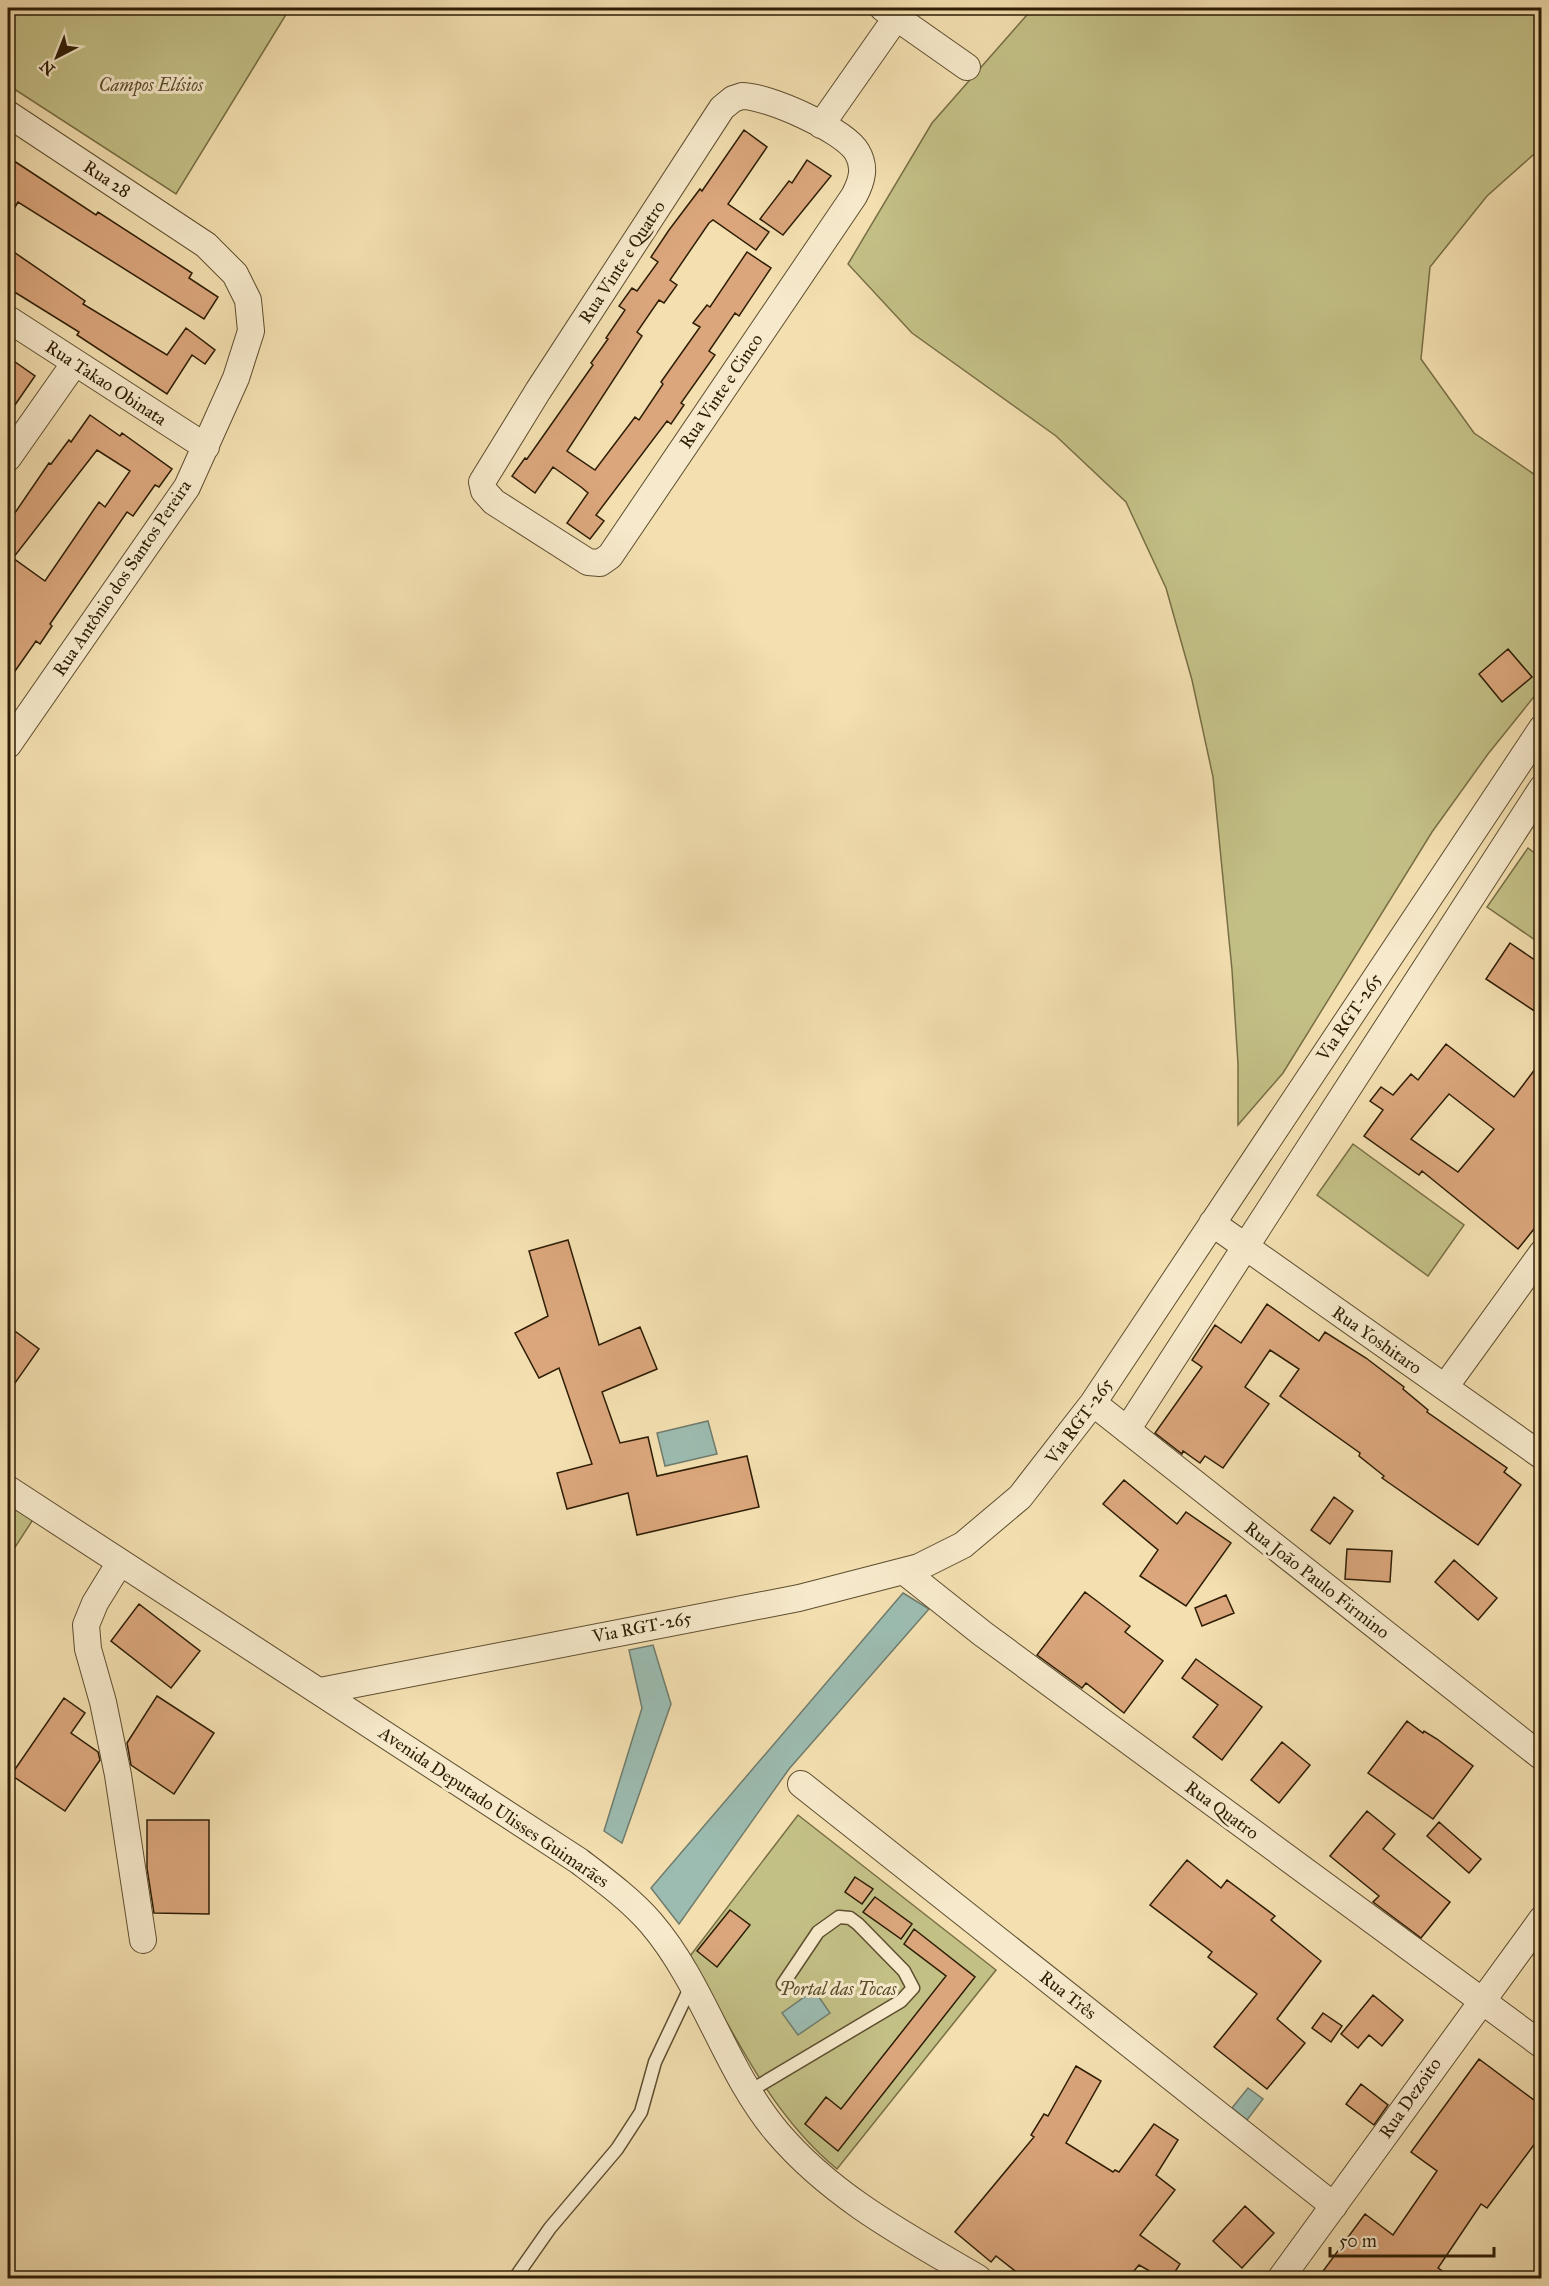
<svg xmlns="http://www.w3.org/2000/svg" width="1549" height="2286" font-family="'IM FELL Great Primer',serif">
	<rect width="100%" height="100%" fill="#f3dfb0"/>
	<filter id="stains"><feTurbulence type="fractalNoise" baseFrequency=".00333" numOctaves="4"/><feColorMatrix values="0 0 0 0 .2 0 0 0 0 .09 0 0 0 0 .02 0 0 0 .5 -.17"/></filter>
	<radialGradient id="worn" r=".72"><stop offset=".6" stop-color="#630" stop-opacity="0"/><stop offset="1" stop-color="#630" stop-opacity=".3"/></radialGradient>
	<path fill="#c3c086" stroke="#786e45" stroke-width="1.5" d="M8 8H290L176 194 8 85Z
		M1033 8H1541V148L1487 196 1430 267 1421 359 1474 433 1541 479V688L1488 754 1432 832 1283 1073 1238 1125V1064L1232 970 1213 777 1192 680 1166 588 1126 502 1056 436 912 333 848 264 932 123Z
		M1528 848 1541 858V944L1487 907Z
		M1353 1144 1464 1225 1428 1276 1317 1195Z
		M8 1501 34 1518 8 1558Z
		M798 1815 996 1970 837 2169C769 2113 733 2031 690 1956Z"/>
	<path fill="#9cbcb1" stroke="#707c6c" stroke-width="1.5" d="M708 1421 717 1454 665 1466 657 1433Z
		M903 1593 929 1609 789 1769 679 1924 651 1888Z
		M653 1645 671 1704 622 1843 604 1831 642 1708 629 1650Z
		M814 1990 830 2013 798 2035 782 2013Z
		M1248 2088 1263 2099 1247 2120 1232 2108Z"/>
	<path fill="#dba67c" stroke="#2d1d04" stroke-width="1.5" fill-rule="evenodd" d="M744 130 767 147 728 204 769 232 756 250 713 220 709 223 670 280 677 285 664 303 659 300 637 332 642 336 567 451 595 470 635 417 639 420 663 384 661 382 700 327 693 323 707 305 710 307 747 252 771 268 739 316 735 313 709 351 715 355 681 403 684 405 671 424 667 421 596 515 604 521 590 539 567 523 588 493 581 487 553 467 535 493 512 476 525 458 527 459 593 365 591 363 608 339 606 338 625 310 619 306 632 288 637 291 658 262 651 257 669 230 700 189 702 191Z
		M8 157 96 215 98 212 192 273 189 278 218 297 204 319 18 202 8 219Z
		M807 160 831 176 783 235 760 219 789 181 792 183Z
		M8 248 85 301 83 304 167 355 186 328 215 350 205 364 192 355 167 394 77 335 79 332 8 288Z
		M8 357 35 376 8 415Z
		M90 415 120 436 122 433 172 469 159 487 155 485 133 516 127 512 50 624 52 626 40 644 36 641 8 681V523L49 463 51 464 69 440 71 442ZM97 450 130 471 105 507 99 502 45 581 13 558Z
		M1508 649 1532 677 1502 702 1479 674Z
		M1510 943 1542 965V1016L1486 979Z
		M1446 1044 1514 1097 1542 1060V1219L1518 1249 1422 1171 1419 1175 1364 1136 1383 1110 1370 1101 1381 1087 1393 1095 1411 1074 1418 1080ZM1449 1094 1494 1129 1458 1172 1411 1139Z
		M568 1240 599 1345 640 1327 657 1369 602 1392 620 1443 648 1437 657 1476 747 1456 759 1507 637 1535 628 1493 567 1509 557 1473 592 1464 559 1368 539 1378 515 1333 548 1316 529 1251Z
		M1267 1304 1319 1341 1325 1332 1366 1358 1404 1387 1403 1389 1428 1410 1427 1412 1507 1468 1504 1472 1521 1485 1478 1545 1382 1478 1384 1476 1359 1456 1360 1453 1280 1396 1299 1369 1270 1350 1245 1387 1269 1404 1223 1468 1205 1456 1200 1463 1183 1451 1182 1454 1155 1433 1202 1367 1192 1360 1215 1325 1241 1343Z
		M8 1326 39 1349 8 1393Z
		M1124 1480 1177 1524 1186 1512 1231 1543 1186 1606 1140 1576 1158 1550 1103 1504Z
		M1334 1497 1353 1511 1330 1544 1311 1530Z
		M1347 1549 1392 1551 1390 1582 1345 1579Z
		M1454 1560 1497 1598 1478 1620 1435 1582Z
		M1085 1592 1130 1626 1125 1632 1163 1661 1124 1713 1086 1683 1082 1688 1037 1655Z
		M1226 1595 1234 1613 1202 1626 1195 1608Z
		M139 1604 200 1651 171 1688 111 1641Z
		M1196 1659 1262 1707 1222 1760 1193 1737 1218 1705 1182 1678Z
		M157 1696 214 1733 174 1794 131 1765 127 1743Z
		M64 1698 85 1713 71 1733 98 1752 100 1760 65 1811 11 1775Z
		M1407 1721 1423 1733 1424 1731 1437 1739 1473 1766 1433 1819 1368 1773Z
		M1282 1742 1310 1765 1279 1803 1251 1780Z
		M1367 1811 1395 1834 1383 1849 1450 1902 1421 1938 1373 1902 1379 1896 1330 1856Z
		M147 1820H209V1914L154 1913 147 1868Z
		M1439 1822 1481 1859 1469 1873 1427 1836Z
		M1187 1860 1221 1888 1227 1880 1275 1916 1271 1920 1321 1961 1277 2019 1305 2043 1267 2089 1214 2047 1257 1994 1208 1957 1212 1952 1150 1905Z
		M855 1877 873 1889 862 1904 845 1892Z
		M875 1897 912 1924 901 1939 863 1912Z
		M730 1910 750 1925 717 1967 697 1951Z
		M914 1929 975 1977 838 2151 805 2124 826 2097 841 2109 946 1976 904 1944Z
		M1373 1995 1403 2020 1382 2046 1369 2035 1358 2048 1341 2034Z
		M1323 2013 1342 2026 1331 2042 1312 2028Z
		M1479 2059 1542 2106V2134L1487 2208 1481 2204 1438 2268 1453 2278H1318L1365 2214 1393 2235 1437 2171 1411 2152Z
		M1076 2066 1101 2081 1066 2143 1113 2172 1115 2170 1119 2172 1154 2124 1178 2140 1156 2175 1175 2190 1140 2235 1180 2264 1171 2278H1162L1139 2265 1128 2278H1024L996 2256 991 2262 955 2232 1034 2137 1031 2135 1044 2114 1048 2116Z
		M1361 2084 1388 2105 1374 2125 1346 2104Z
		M1245 2206 1274 2233 1242 2268 1213 2241Z"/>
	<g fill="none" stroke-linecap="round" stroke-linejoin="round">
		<defs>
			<path id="service" d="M750 2091 901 2001 913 1988 904 1971 858 1924 850 1918 839 1917 818 1932 783 1984
				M515 2278 550 2228 617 2149 641 2112 655 2062 691 1986"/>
			<path id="minor" d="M883 8 967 67
				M742 96C768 96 844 130 857 152 866 167 862 181 854 196L610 556 600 563 588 562 494 502 484 491 482 482 538 391 722 108 733 99Z
				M8 114 206 245 235 274 248 300 251 331 236 378 187 487 8 745
				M821 125 903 8
				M8 319 206 447
				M8 458 74 364
				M1212 1223 1542 1456
				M1445 1387 1542 1253
				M1093 1403 1542 1757
				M1127 1430 1542 788
				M8 1489 579 1861C604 1880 630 1899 651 1923 704 1985 725 2070 777 2132 832 2197 906 2236 978 2278
				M119 1564 95 1603 86 1625 88 1649 103 1702 118 1775 143 1940
				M905 1572 983 1634 1542 2045
				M320 1691 799 1598 919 1567 963 1545 1020 1497 1093 1403 1542 728
				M801 1784 1334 2206
				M1281 2278 1542 1919"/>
		</defs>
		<use href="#service" stroke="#5e4e2f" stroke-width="15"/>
		<use href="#minor" stroke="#5e4e2f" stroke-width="28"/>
		<use href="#service" stroke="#f7eacc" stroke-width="12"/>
		<use href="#minor" stroke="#f7eacc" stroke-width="26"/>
	</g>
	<g text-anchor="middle" stroke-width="6" stroke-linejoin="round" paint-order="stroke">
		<g font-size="18" font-style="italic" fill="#5a4e2b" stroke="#f7eacc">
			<text x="151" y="91">Campos Elísios</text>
			<text x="838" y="1995">Portal das Tocas</text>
		</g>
		<g font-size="18" fill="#2d1d04" stroke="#f7eacc">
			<text transform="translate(107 179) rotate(33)" y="6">Rua 28</text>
			<text transform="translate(622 262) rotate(-57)" y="6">Rua Vinte e Quatro</text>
			<text transform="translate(106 383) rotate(33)" y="6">Rua Takao Obinata</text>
			<text transform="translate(721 391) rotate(-56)" y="6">Rua Vinte e Cinco</text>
			<text transform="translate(122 578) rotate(-56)" y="6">Rua Antônio dos Santos Pereira</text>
			<text transform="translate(1349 1017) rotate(-56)" y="6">Via RGT-265</text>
			<text transform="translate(1377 1340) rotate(35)" y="6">Rua Yoshitaro</text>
			<text transform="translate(1079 1421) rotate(-54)" y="6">Via RGT-265</text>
			<text transform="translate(1317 1580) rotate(38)" y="6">Rua João Paulo Firmino</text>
			<text transform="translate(642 1627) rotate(-11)" y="6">Via RGT-265</text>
			<text transform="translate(494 1807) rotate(34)" y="6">Avenida Deputado Ulisses Guimarães</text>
			<text transform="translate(1222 1810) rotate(36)" y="6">Rua Quatro</text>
			<text transform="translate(1068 1995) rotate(38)" y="6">Rua Três</text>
			<text transform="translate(1410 2098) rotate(-55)" y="6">Rua Dezoito</text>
		</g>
	</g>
	<rect width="1549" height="2286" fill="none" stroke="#f3dfb0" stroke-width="30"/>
	<rect x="9" y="9" width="1531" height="2268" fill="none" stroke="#2d1d04" stroke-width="3"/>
	<rect x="15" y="15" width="1519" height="2256" fill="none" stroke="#2d1d04" stroke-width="1.5"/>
	<g transform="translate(57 57) rotate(222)" stroke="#f7eacc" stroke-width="4.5" paint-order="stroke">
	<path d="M0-4.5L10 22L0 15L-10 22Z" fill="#2d1d04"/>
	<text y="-9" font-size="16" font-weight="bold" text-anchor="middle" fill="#2d1d04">N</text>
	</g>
	<path d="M1330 2247v9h164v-9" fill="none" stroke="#2d1d04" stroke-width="3"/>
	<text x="1339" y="2247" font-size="18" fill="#2d1d04" stroke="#f7eacc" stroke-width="4.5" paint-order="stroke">50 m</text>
	<rect width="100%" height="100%" filter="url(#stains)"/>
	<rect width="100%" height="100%" fill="url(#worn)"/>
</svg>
